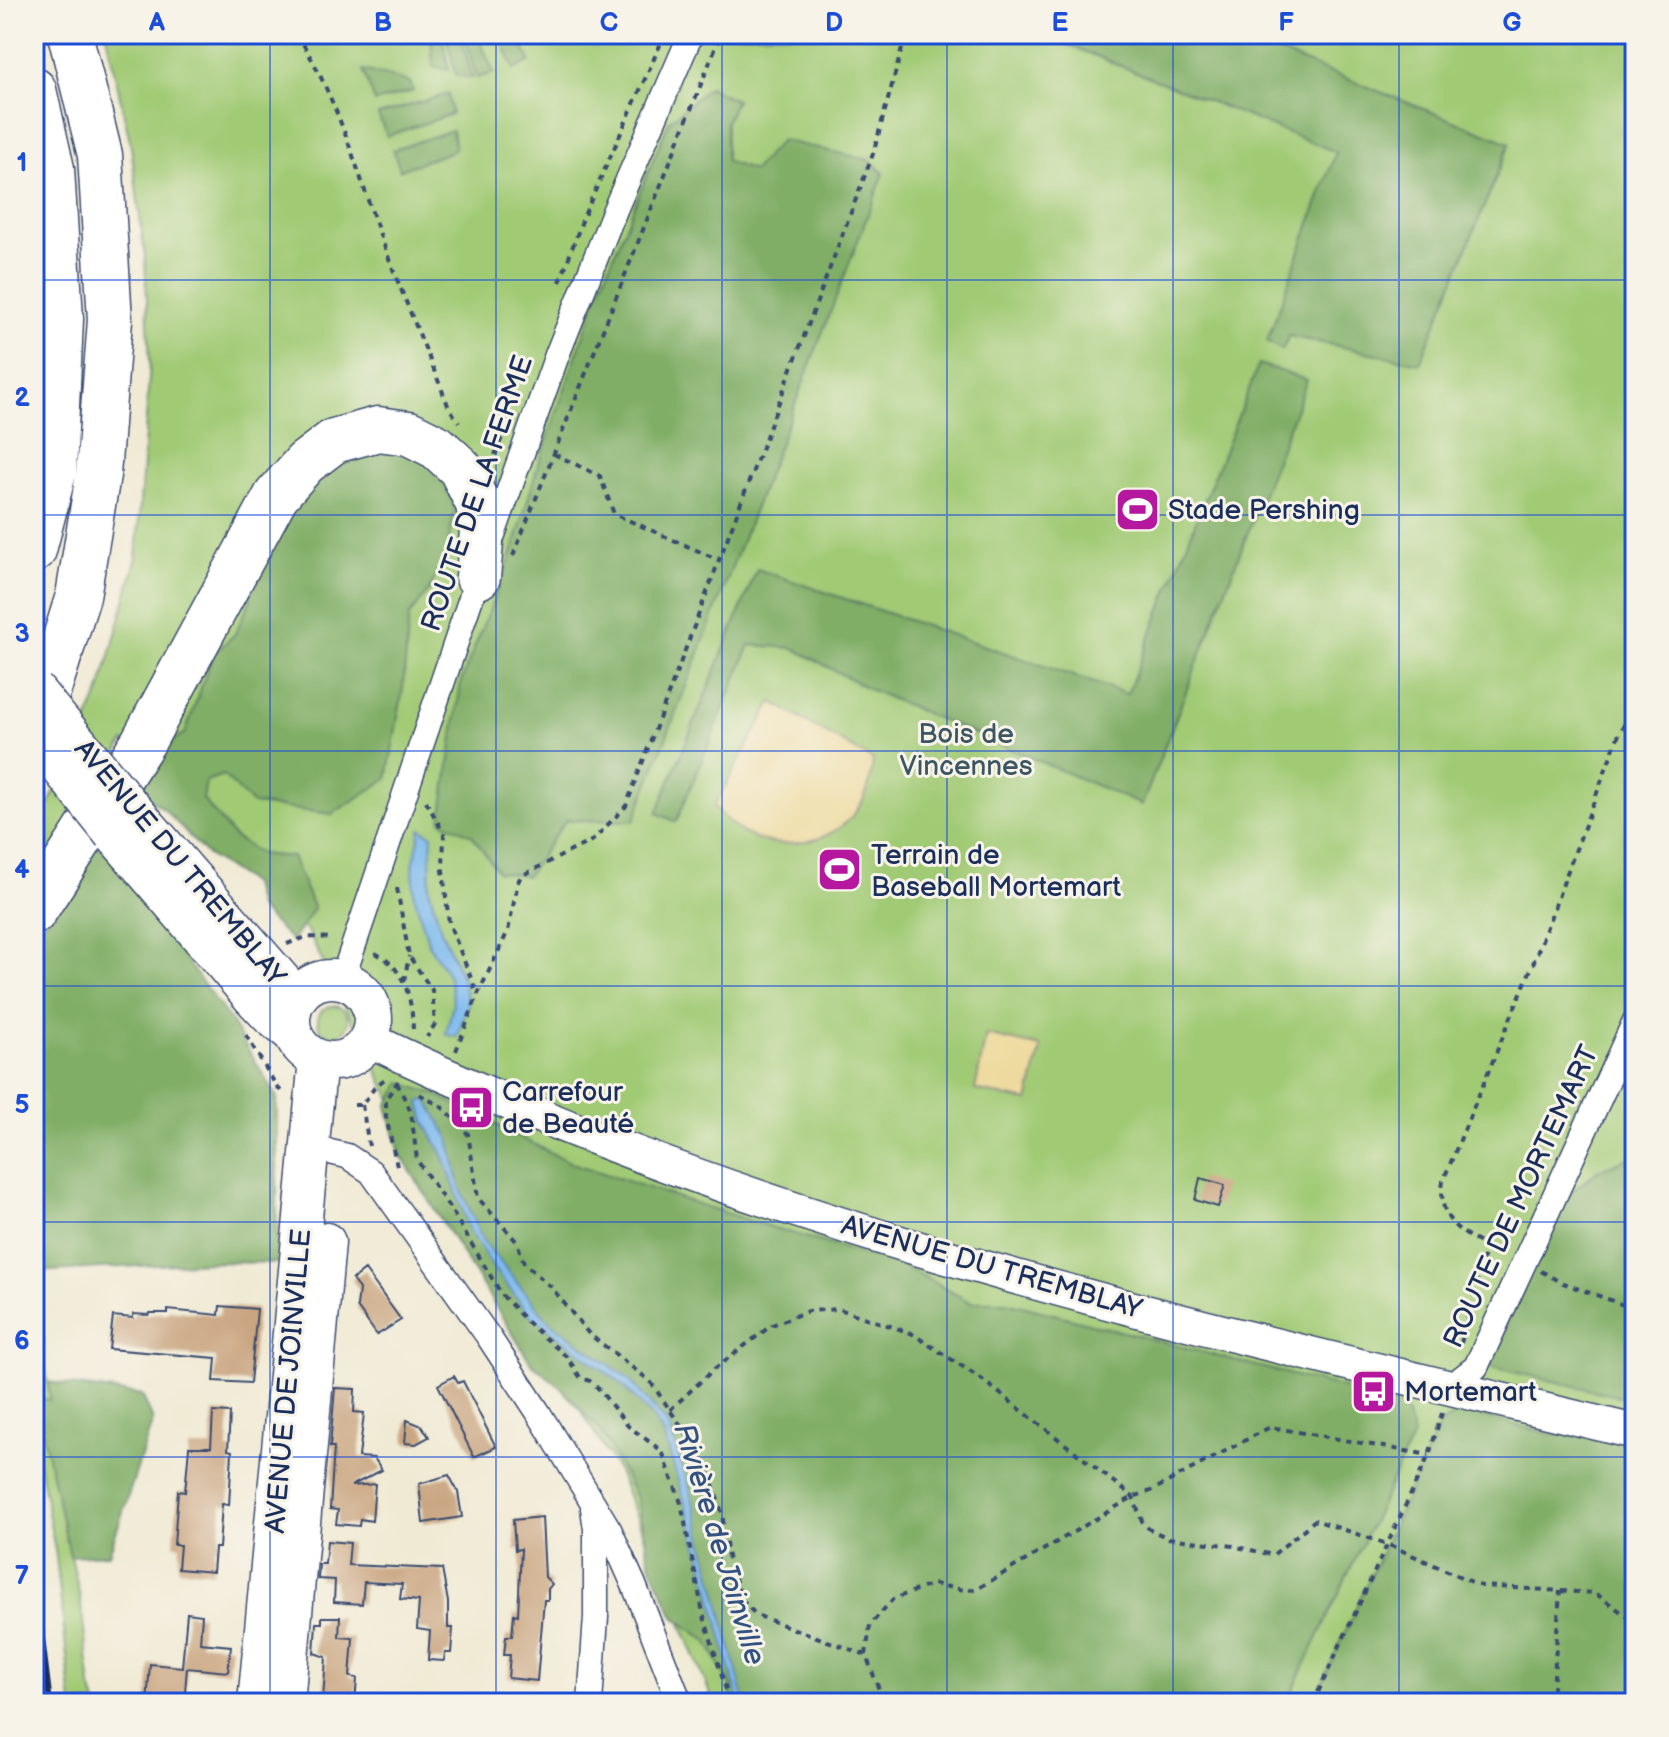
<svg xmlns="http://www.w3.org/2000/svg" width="1669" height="1737" font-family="'Balsamiq Sans',sans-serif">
	<rect width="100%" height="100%" fill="#f7f3e8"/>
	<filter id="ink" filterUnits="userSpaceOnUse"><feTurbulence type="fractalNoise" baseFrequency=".0125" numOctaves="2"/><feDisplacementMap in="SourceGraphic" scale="16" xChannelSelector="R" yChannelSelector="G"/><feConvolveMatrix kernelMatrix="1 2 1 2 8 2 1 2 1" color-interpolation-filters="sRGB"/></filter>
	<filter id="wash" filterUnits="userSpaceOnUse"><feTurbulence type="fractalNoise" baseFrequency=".006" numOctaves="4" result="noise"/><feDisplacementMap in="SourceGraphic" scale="32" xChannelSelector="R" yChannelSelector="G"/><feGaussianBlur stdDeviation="1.8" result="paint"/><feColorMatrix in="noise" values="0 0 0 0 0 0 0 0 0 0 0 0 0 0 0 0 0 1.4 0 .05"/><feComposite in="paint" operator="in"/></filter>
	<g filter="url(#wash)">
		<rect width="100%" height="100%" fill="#f0ead4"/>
		<path fill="#a1ca75" stroke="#5e7c6a" stroke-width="2" d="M106 34H1635V1703H714L617 1469 400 1117 308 932 124 742 34 892V836L99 695 136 561 150 364 145 257 131 146Z
			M318 1021a15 15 0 1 1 30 0a15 15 0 1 1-30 0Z
			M34 1276 50 1400 36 1398 80 1597 91 1687 96 1703H72L56 1556 34 1436Z"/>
		<path fill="#80ae66" stroke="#4e6e62" stroke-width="2" d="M431 34H441L449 70 433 67Z
			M446 34H460L473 78 456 75Z
			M464 34H477L494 73 477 78Z
			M500 34H517L530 61 514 70Z
			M1041 34H1233L1510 143 1420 363 1289 336 1282 350 1267 341 1336 152Z
			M363 70 410 82 413 91 375 102Z
			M709 87 736 100 726 122V161L753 171 781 140 869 160 884 173 634 821 566 820 527 876 498 872 472 835 441 821 461 681 513 551 536 472 596 299 669 121Z
			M448 94 452 114 387 136 378 115Z
			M452 130 455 150 400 170 393 150Z
			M1259 364 1307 380 1142 805 871 690 793 648 750 645 676 822 657 813 757 569 1127 694Z
			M392 444 443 474 455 508 446 556 429 590 409 616 403 688 387 779 332 814 253 804 223 775 206 781 203 799 234 837 261 854 292 857 314 909 292 941 258 908 252 884 206 854 163 808 149 799 130 768 185 733 213 654 235 634 251 599 244 576 305 476 346 457Z
			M95 845 104 850 230 1020 277 1097V1263L210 1262 34 1272V937Z
			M401 1083 437 1095 569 1162 750 1221 904 1266 970 1302H1006L1402 1403 1414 1434 1287 1703H731V1686L707 1641 674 1617 650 1564 637 1499 602 1432 558 1385 531 1363 400 1154 387 1106Z
			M1629 1158 1635 1161V1400L1488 1366 1559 1202 1600 1169Z
			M48 1382 142 1395 153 1420 109 1554 70 1556 35 1398 50 1400Z
			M1462 1411 1549 1434 1626 1438 1635 1442V1703H1313L1439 1425Z"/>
		<path fill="#eeda9e" stroke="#84847e" stroke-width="2" d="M772 702 873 760C871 774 870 789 862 802 841 842 786 854 747 835 733 828 724 817 714 806Z
			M986 1035 1041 1047 1028 1101 975 1090Z"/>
		<path fill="#7bb9ee" stroke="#4b74a6" stroke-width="2" d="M421 829 432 835 429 889 441 930 463 980 468 1004 457 1037 446 1034 453 1004 452 992 448 975 429 945 414 895 413 866Z
			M424 1100 428 1101 449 1138 460 1187 483 1241 549 1321 629 1379 667 1423 689 1486 745 1703H739L700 1552 664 1435 652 1416 619 1382 531 1316 494 1269 470 1232 444 1157 425 1122 420 1103Z"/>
		<g id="blocks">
			<path fill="#c9a581" d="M1200 1178 1225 1185 1218 1207 1195 1200Z
				M365 1270 401 1320 377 1335 357 1307 359 1289 352 1280Z
				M220 1306 257 1309 250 1383 214 1381 216 1358 109 1349 113 1316 133 1318V1314L149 1315 150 1313H168V1310L219 1315Z
				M454 1376 458 1383 463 1381 496 1447 474 1457 438 1385Z
				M335 1388 355 1389 354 1412 364 1413 359 1457 374 1458 382 1470 351 1486 375 1484 372 1521 360 1519 359 1526 336 1524 338 1510 330 1509 334 1447H330Z
				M213 1412 230 1413 228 1450 232 1451 229 1505 222 1504 219 1548H215L213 1572 178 1569 180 1545H174L178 1491 185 1492 189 1447H211Z
				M407 1420 422 1426 429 1437 416 1444 405 1443Z
				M449 1475 458 1492 462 1517 423 1523 419 1484Z
				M542 1517 545 1577 552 1584 548 1589V1600H544L537 1681 508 1678 510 1655H504L506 1636H512L514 1614 518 1615 521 1549 515 1550 513 1520Z
				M327 1541 350 1543 348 1565 442 1569 448 1602V1628H453L451 1653H445L444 1661 428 1660 430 1631 417 1629 419 1601 400 1599 402 1584 364 1582 362 1604 334 1602 335 1580 318 1579 319 1564H325Z
				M187 1613 202 1615 200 1643 231 1646 228 1672 187 1668 184 1703H147L150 1664 182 1667Z
				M322 1617H340L339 1637 353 1638 350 1677 357 1678 355 1703 323 1700 326 1657 314 1653 316 1623H322Z"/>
		</g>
	</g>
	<g filter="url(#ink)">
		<use href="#blocks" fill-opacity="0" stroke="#3b4b70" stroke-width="2"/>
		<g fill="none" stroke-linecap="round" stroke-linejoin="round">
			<defs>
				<path id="street" d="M342 980 478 577 557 355 614 212 691 34
					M309 1147 347 1156 371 1172 488 1336 538 1412 610 1531 634 1585 680 1703
					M1450 1387 1476 1367 1635 1021
					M590 1703 596 1617V1529L593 1508"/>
				<path id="secondary" d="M368 1039C767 1233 1206 1329 1635 1432"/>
				<path id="primary" d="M131 807 297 998
					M113 834 252 997 270 1016 293 1034
					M291 1020a41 41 0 1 1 82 0a41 41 0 1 1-82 0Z
					M257 1703 318 1059
					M285 1703 326 1242"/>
				<path id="highway" d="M34 90 52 169 61 319 54 472 34 550
					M34 737 78 596 98 475 110 320 100 155 70 34
					M34 912 143 742 276 496 305 463 334 441 378 429 409 433 437 447 460 468 478 504 482 531 478 577"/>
			</defs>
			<use href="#street" stroke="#3b4b70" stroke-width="27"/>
			<use href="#secondary" stroke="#3b4b70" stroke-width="37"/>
			<use href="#primary" stroke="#3b4b70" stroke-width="41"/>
			<use href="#highway" stroke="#3b4b70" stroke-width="47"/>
			<path stroke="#3b4b70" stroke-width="4" stroke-dasharray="6 6" stroke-linecap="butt" d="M297 34C328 83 349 142 367 197 390 268 422 338 449 408L459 422
				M560 282 583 218 665 34
				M554 454 600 476 614 514 719 560
				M495 455 508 422
				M513 556 721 34
				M426 801 444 834 443 870 449 923 477 993
				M397 888 409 956 432 990 435 1024 427 1037
				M287 944 306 937 333 938
				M375 953C405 967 412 999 413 1029
				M404 981 409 956
				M246 1035 277 1087 285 1095
				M456 1051 478 994 508 931 518 882 521 876 593 840 626 806 873 154 906 34
				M398 1081 386 1099V1117L398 1171
				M397 1083 411 1112 417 1160 453 1213 502 1295 527 1322 567 1357 580 1377 590 1381 598 1388 628 1426 662 1451 681 1503 703 1613 730 1703
				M419 1094 442 1107 468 1134 478 1198 517 1242 524 1263 551 1287 589 1334 650 1381 705 1461 722 1513 728 1557 742 1600 756 1615 866 1655 884 1703
				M354 1105H362L375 1087 387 1077
				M362 1105 369 1146
				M1541 1271 1560 1282 1635 1309
				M1461 1343 1486 1246C1455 1230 1438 1218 1443 1181L1533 964 1619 734 1635 706
				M670 1410 714 1369 772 1325 808 1311 839 1309 911 1333 980 1378 1133 1497 1142 1521 1149 1529 1168 1538 1233 1546 1273 1555 1315 1520 1387 1544 1481 1586 1595 1593 1635 1622
				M866 1655 870 1625 893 1599 933 1584 964 1590 977 1589 1133 1497 1151 1491 1270 1427 1429 1455
				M1313 1703 1429 1455 1442 1413
				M1552 1703 1560 1591"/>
			<use href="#street" stroke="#fff" stroke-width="24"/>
			<use href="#secondary" stroke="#fff" stroke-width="34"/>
			<use href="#primary" stroke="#fff" stroke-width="38"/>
			<use href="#highway" stroke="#fff" stroke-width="44"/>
			<path stroke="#1b2f5e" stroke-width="6" d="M34 1572 50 1703"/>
			<defs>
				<path id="primary-bridge" d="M34 689 131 807
					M34 735 113 834"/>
			</defs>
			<use href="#primary-bridge" stroke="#3b4b70" stroke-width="41" stroke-linecap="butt"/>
			<use href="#primary-bridge" stroke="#fff" stroke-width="38"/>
		</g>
	</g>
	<path fill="none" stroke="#1d4ed8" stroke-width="2" stroke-opacity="0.55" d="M270 34V1703M496 34V1703M722 34V1703M947 34V1703M1173 34V1703M1399 34V1703M34 280H1635M34 515H1635M34 751H1635M34 986H1635M34 1222H1635M34 1457H1635"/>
	<defs>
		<symbol id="stadium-square" viewBox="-11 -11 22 22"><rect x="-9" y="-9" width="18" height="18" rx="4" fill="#b5179e" stroke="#f7f3e8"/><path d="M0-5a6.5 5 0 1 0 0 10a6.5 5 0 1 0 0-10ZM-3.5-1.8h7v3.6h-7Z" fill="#fff"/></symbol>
		<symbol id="bus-square" viewBox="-11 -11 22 22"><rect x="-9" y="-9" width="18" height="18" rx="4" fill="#b5179e" stroke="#f7f3e8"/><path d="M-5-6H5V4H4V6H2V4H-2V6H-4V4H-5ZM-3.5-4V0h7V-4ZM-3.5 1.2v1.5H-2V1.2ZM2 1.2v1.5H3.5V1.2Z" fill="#fff"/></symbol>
	</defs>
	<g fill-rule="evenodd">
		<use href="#stadium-square" x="1112" y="484" width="51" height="51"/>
		<use href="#stadium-square" x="814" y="844" width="51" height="51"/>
		<use href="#bus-square" x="446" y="1082" width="51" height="51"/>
		<use href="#bus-square" x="1348" y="1366" width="51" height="51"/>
	</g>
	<g text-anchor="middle" stroke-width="6" stroke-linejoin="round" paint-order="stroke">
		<g font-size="28" fill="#1b2f5e" stroke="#f7f3e8">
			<text transform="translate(476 493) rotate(-71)" y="10">ROUTE DE LA FERME</text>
			<text transform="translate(181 862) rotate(50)" y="10">AVENUE DU TREMBLAY</text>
			<text transform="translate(1520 1196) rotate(-65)" y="10">ROUTE DE MORTEMART</text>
			<text transform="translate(992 1266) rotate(16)" y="10">AVENUE DU TREMBLAY</text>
			<text transform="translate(287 1381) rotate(-85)" y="10">AVENUE DE JOINVILLE</text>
		</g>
		<g font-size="28" fill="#1b2f5e" stroke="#f7f3e8" text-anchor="start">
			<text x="1168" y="519">Stade Pershing</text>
			<text x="871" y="864">Terrain de<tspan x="871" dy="32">Baseball Mortemart</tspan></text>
			<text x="502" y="1101">Carrefour<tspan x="502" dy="32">de Beauté</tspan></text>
			<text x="1404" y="1401">Mortemart</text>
		</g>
		<g font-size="28" fill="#3c5664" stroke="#f7f3e8">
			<text x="966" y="743">Bois de<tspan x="966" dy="32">Vincennes</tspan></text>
		</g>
		<g font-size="30" font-style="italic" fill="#335282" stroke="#f7f3e8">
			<text transform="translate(720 1544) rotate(73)" y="10">Rivière de Joinville</text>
		</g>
	</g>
	<rect width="1669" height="1737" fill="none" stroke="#f7f3e8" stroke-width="88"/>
	<rect x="44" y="44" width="1581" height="1649" fill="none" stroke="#1d4ed8" stroke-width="3"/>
	<g font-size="26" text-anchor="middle" font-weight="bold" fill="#1d4ed8">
		<text x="157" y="31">A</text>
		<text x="383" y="31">B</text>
		<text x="609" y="31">C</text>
		<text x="834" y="31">D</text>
		<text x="1060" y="31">E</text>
		<text x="1286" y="31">F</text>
		<text x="1512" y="31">G</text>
		<text x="22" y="171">1</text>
		<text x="22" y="406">2</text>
		<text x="22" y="642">3</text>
		<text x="22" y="878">4</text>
		<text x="22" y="1113">5</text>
		<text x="22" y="1349">6</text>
		<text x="22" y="1584">7</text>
	</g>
</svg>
